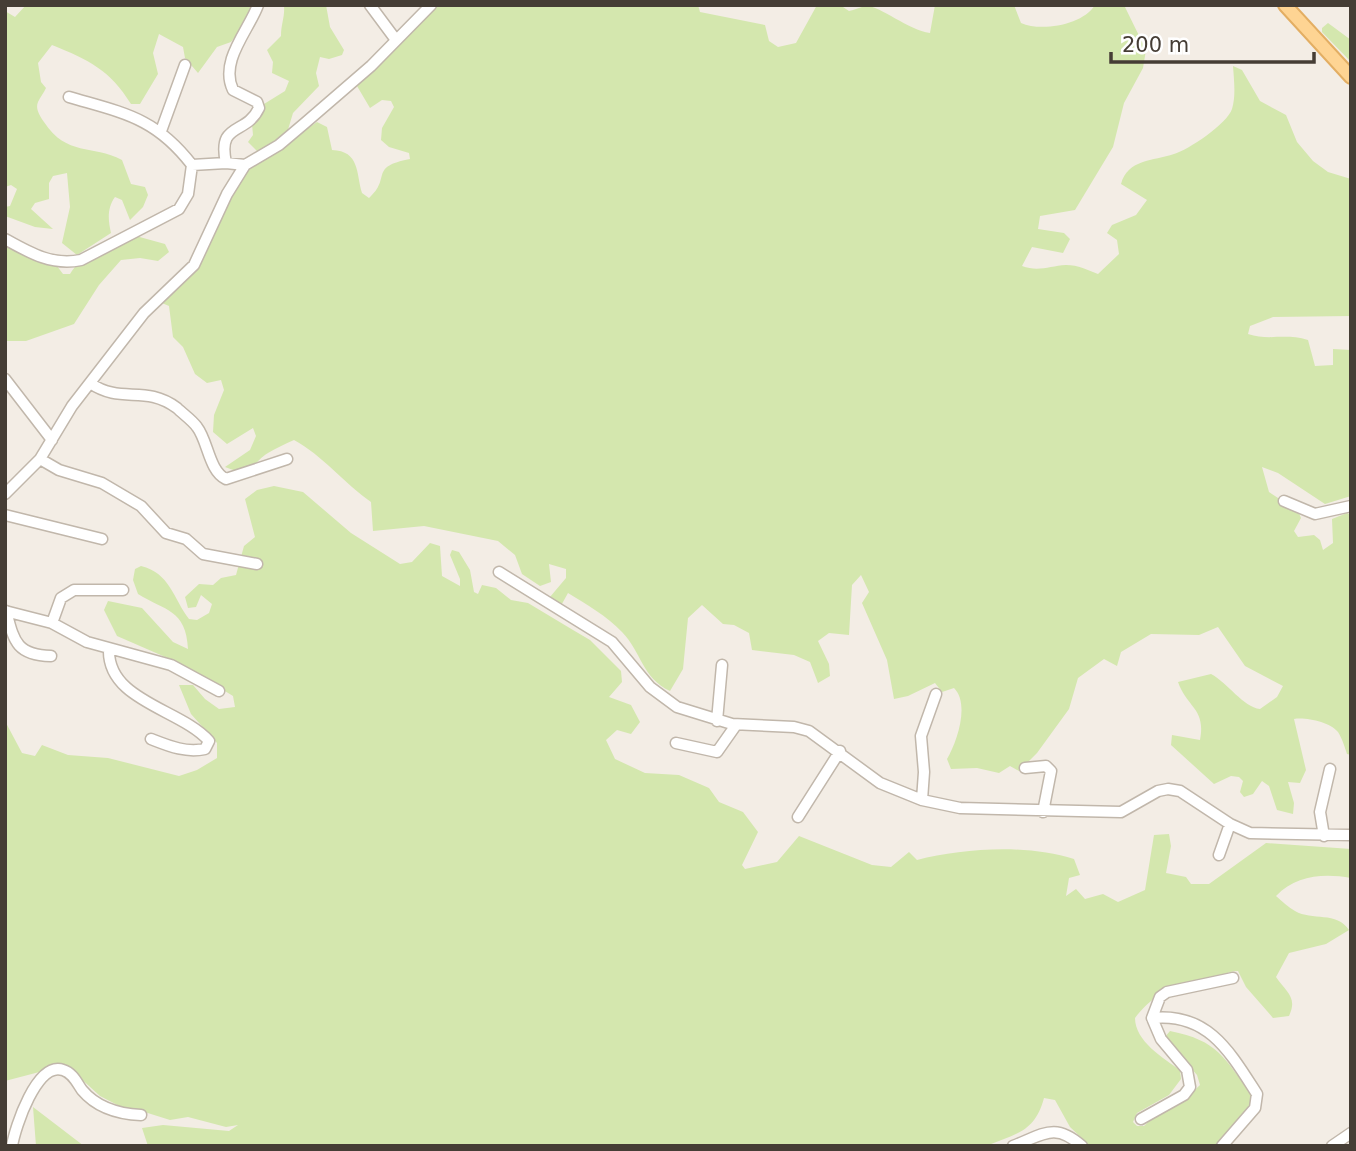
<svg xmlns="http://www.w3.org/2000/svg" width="1356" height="1151" font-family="'DejaVu Sans',sans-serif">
	<rect width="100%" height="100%" fill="#f3ede5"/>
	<path fill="#d4e7ae" d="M26 5H254L253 14 231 42 217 47 198 73 185 58 183 47 159 34 153 53 158 74 140 104H131C110 70 89 60 52 45L38 63 41 82 46 88C44 93 40 97 38 102 35 109 40 116 44 122 67 157 92 144 122 160L131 184 145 187 148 195 143 207 130 220 122 200 115 197C107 208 108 220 111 233L77 255 62 243 70 207 67 173 53 176 49 183V199L35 203 31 209 53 229 35 227 5 216V207L10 206 17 189 11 185 5 187V11L15 17Z
		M284 5H326L330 27 344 50 342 55 329 59 320 57 316 73 319 86 293 113 287 133 259 153 248 142 253 135 252 124 261 117 264 104 285 91 289 81 272 73 273 62 267 50 281 36C281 24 285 17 284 5Z
		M432 5H698L700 12 765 25 769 41 778 47 796 43 817 5H840L849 11C854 10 861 7 866 6 879 5 908 30 930 33L935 5H1014L1021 23C1041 32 1083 25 1095 5H1124L1146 50 1143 68 1124 103 1113 147 1075 210 1040 216 1038 229 1064 233 1070 239 1063 253 1032 247 1022 266C1038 272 1050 266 1066 265 1078 265 1088 270 1098 274L1119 254 1117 240 1107 233 1112 225 1136 215 1147 200 1121 184C1128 159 1153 161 1174 154 1188 150 1227 124 1232 109 1236 96 1234 80 1233 66L1242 70 1260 101 1286 115 1297 142 1313 161 1328 172 1351 179V316L1273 317 1250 326 1248 334C1268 341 1285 333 1308 340L1315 366 1333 365V349L1351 350V496L1325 504 1278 473 1262 467 1269 492 1298 511 1301 518 1294 531 1298 537 1314 535 1320 540 1323 550 1333 543 1332 519 1347 513 1351 515V755L1347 754C1345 748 1342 738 1338 732 1330 722 1306 717 1294 719L1306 770 1300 783 1288 782 1294 803 1293 814 1277 810 1269 786 1262 781 1253 794 1244 797 1240 792 1243 781 1239 777 1231 776 1214 784 1171 745 1172 735 1200 740C1206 708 1187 708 1178 682L1211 674C1228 683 1243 707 1260 709L1277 697 1283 686 1245 666 1218 627 1199 635 1151 634 1121 652 1117 666 1104 659 1078 678 1069 709 1037 753 1019 771 1010 766 999 773 977 768 951 769 947 759C957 742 970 704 954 688L942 692 935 683 908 696 894 699 887 660 862 603 869 592 861 575 852 585 849 635 829 633 818 641 829 664 830 676 818 683 810 662 794 655 752 650 749 633 734 625 723 624 702 605 688 618 683 669 670 691C642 678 641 651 622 632 607 616 586 604 568 593L558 611 548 605 550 597 566 578V569L549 564 551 582 540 586 522 574 515 555 498 541 424 526 373 531 371 502C344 483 322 455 294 440 285 444 276 448 268 453 250 464 254 479 225 467L250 450 256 436 253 428 227 444 213 432 214 415 224 390 221 380 207 383 195 374 183 347 173 337 169 306 162 303 180 283 243 172 317 122 327 127 332 150C360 151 356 173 362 193L369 198C392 178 368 167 410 159L409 153 389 147 381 140 382 128 394 107 391 101 382 100 370 108 357 86Z
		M1328 23 1351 40V62L1322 32V28Z
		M136 236 165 244 169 252 158 261 140 258 121 260 99 285 74 324 26 341H5V244L57 266 63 274H70C84 251 113 245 136 236Z
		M274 486 303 492 351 533 400 564 412 562 430 543 440 546 442 576 460 586V579L450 555 452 550 459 552 470 570 474 592 478 594 482 585 496 588 511 600 528 603 573 630 590 640 621 671 622 682 609 697 631 705 640 722 631 734 617 730 606 740 615 759 645 773 679 775 709 788 719 802 743 812 758 832 742 865 745 869 777 862 799 836 872 865 891 867 909 852 917 860C964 848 1027 844 1074 859L1080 875 1069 878 1066 896 1076 889 1085 899 1103 894 1118 902 1145 890 1154 835 1169 834 1171 846 1166 873 1186 877 1191 884H1209L1266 843 1351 849V878C1324 873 1296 875 1276 896 1282 901 1288 907 1295 911 1312 921 1337 911 1349 930L1326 944 1289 953 1276 977C1286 992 1298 997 1289 1016L1273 1018 1246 987 1238 971C1226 971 1223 977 1213 981 1176 996 1164 981 1135 1018 1135 1041 1163 1058 1180 1070L1181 1079 1169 1095 1137 1113 1133 1122 1137 1126H1144L1154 1116 1180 1104 1200 1085 1197 1075 1164 1038 1170 1031C1219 1041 1223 1057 1252 1095L1249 1107 1217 1146H1090L1070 1127 1055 1100 1044 1098C1035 1132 1016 1134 986 1146H148L142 1128 163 1125 229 1131 238 1125 226 1127 188 1117 170 1120 135 1109 127 1110 100 1096 66 1065 5 1081V721L22 753 35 756 42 745 68 755 108 758 179 776 197 770 217 758V743L191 714 179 685H193L205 699 219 709 235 707 233 696 179 663 117 636 104 610 108 601 142 608 173 642 188 649C186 609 165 611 138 594L133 580 135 569 141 566C170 573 173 598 189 619L197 620 209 613 212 604 201 595 196 607 188 608 185 597 199 584 213 585 221 578 236 575 244 546 255 537 245 499 257 490Z
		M33 1107 84 1146H36Z"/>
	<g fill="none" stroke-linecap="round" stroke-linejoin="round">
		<defs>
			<path id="minor" d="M370 5 396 40
				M161 131 185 65
				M192 165 226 163
				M245 165 226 163C217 121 246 136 259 108L257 102 233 90C219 61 249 30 258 5
				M5 239C30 253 52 266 81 260L179 209 188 194 192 165C155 117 123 113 69 97
				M5 379 52 440
				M90 383C122 405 144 384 177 408 183 414 192 420 197 427 208 441 209 471 226 479L287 459
				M40 459 59 470 102 483 141 506 166 533 186 539 203 554 257 564
				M5 494 40 459 72 406 144 313 194 265 227 194 245 165 279 145 305 123 371 66 431 5
				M1284 501 1315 514 1351 506
				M5 515 102 539
				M499 572 612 642 650 687 677 707 732 724 794 727 809 731 880 783 922 800 960 808 1121 812 1158 791 1168 789 1180 791 1230 824 1250 833 1351 835
				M5 611 52 623 87 642 171 665 219 691
				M6 611C14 641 16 655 51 656
				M52 623 61 598 74 590H123
				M109 649C107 701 181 709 209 741L205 749C185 753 169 746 151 739
				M717 721 722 665
				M676 743 717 752 736 725
				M1025 768 1046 766 1051 771 1043 812
				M922 800 924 772 921 736 936 694
				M798 817 840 751
				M1324 836 1320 812 1330 769
				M1219 855 1230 824
				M1152 1018C1208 1012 1230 1052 1257 1094L1255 1108 1222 1146
				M1141 1119 1184 1095 1190 1087 1187 1070 1161 1039 1152 1018 1160 997 1167 992 1233 978
				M12 1146C15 1127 37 1061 63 1070 73 1073 77 1083 82 1090 97 1108 118 1114 141 1115
				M1013 1146C1044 1134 1055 1122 1082 1146
				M1332 1146 1351 1133"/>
			<path id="major" d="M1285 5 1351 77"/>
		</defs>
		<use href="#minor" stroke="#c1b7ab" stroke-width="13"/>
		<use href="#major" stroke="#e3ae63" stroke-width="16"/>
		<use href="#minor" stroke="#fff" stroke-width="10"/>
		<use href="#major" stroke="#fed493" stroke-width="12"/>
	</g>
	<rect width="1356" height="1151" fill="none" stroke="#453d35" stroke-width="14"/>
	<path d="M1111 52v10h203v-10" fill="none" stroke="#453d35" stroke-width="3.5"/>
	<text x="1122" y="52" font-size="21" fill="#453d35" stroke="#ffffff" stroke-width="5" paint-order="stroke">200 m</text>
</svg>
